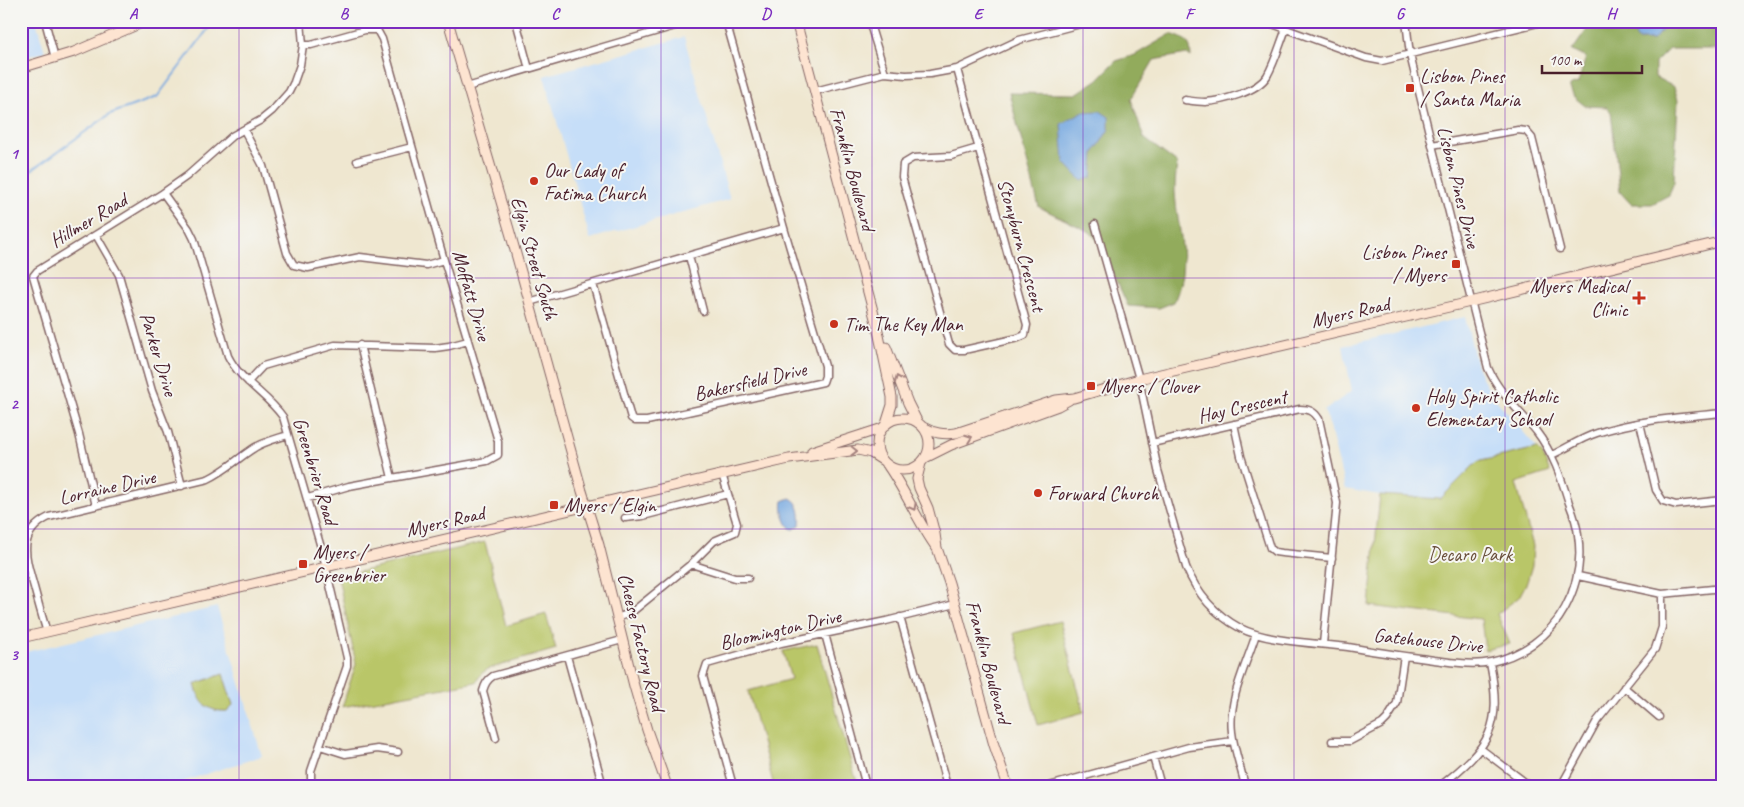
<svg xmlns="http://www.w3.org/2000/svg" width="1744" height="807" font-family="Caveat,sans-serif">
	<rect width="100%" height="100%" fill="#f6f6f2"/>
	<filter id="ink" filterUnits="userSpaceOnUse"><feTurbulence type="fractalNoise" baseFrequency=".02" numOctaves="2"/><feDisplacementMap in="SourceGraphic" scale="10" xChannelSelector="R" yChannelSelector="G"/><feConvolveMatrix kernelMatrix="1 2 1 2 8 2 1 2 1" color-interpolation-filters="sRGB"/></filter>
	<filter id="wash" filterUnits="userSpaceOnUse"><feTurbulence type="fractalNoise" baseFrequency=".0096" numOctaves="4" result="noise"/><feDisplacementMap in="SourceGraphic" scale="20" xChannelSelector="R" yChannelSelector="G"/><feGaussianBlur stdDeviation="1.12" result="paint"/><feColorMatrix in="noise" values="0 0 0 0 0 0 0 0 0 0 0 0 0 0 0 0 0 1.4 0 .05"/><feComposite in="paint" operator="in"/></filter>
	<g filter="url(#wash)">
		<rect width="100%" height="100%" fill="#efe7d0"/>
		<path fill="#c6def8" d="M21 21H36L45 52 21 58Z
			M684 37 730 199 590 239 544 76Z
			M1723 163V227L1714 229Z
			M1465 317 1477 366 1482 377 1492 395 1537 448 1477 462 1440 499 1380 495 1345 489 1328 420 1324 411 1352 391 1343 346Z
			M217 607 262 756 169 786H21V653Z"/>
		<path fill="#b9c668" stroke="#82724a" d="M1537 448 1543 455 1550 472 1516 483 1533 546 1532 565 1527 582 1519 597 1497 614 1510 644 1485 650 1481 619 1369 606 1380 495 1440 499 1477 462Z
			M485 542 506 626 546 614 556 649 488 669 481 674 476 682 342 707 356 664 338 577Z
			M1060 621 1084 712 1038 725 1014 633Z
			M817 644 855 776 859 784 774 786 748 691 791 679 783 651Z
			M223 674 233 705 227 711C207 712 199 702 195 684Z"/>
		<path fill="#92ab5c" stroke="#6e6544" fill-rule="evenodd" d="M1593 21H1627L1639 40H1653L1671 21H1723V49H1669L1655 63V77L1674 87 1678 100 1674 182 1669 195 1652 204H1631L1620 192 1611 112 1607 107 1585 106 1574 97 1569 86 1578 83 1586 57 1572 51Z
			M1171 34C1186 40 1190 39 1191 57L1187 54 1154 60 1131 99 1144 138 1177 163C1176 172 1175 182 1175 191 1177 231 1192 261 1174 302L1159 308 1128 306 1099 242 1090 232 1039 207 1009 93 1076 94 1097 80 1116 61 1135 55ZM1082 112 1109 129 1094 153 1092 177Z"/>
		<path fill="#75a7e0" stroke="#606386" d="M1627 21H1671L1653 40H1638Z
			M1100 111 1109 117V129L1094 153 1092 177 1082 181 1064 162 1061 124 1082 112Z
			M790 498C800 502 801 515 800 525L794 529H791C785 523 781 510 783 501Z"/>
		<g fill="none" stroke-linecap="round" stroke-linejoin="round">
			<path stroke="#75a7e0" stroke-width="2" d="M21 178 110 114 157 97 214 21"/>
		</g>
	</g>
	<g filter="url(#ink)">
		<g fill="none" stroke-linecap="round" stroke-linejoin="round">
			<defs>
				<path id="street" d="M45 21 55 58
					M516 21 529 69
					M869 21 885 73
					M1264 21 1366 58 1382 61 1538 23 1540 21
					M303 45H311L365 30H377L382 39 444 260 498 441V455L487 461 392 478 349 486 308 498
					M957 69 1027 325 1025 335 1018 338 964 350H955L949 344 902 177 903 164 913 158 951 156 978 148
					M467 87 692 21
					M815 91 885 73 906 75 930 74 957 69 1019 40 1092 21
					M1185 100C1192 101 1198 102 1205 102 1222 101 1257 92 1267 76 1275 62 1280 44 1286 29
					M244 130 263 166 287 253 294 265 308 268 360 257 426 265 444 260
					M1432 145 1518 130 1526 131 1532 138 1560 249
					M357 161 412 147
					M163 193 189 229 194 239 228 356C241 382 267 394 283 417L322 551 347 658V666L311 771V786
					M1095 224 1139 379 1158 470 1186 567C1197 594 1214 614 1240 628 1267 642 1317 643 1348 647 1376 652 1405 656 1434 660 1452 662 1472 666 1491 662 1521 656 1550 636 1565 608 1577 586 1582 561 1578 535 1577 524 1573 513 1569 503 1561 477 1553 453 1536 431 1519 410 1499 393 1488 368L1432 145 1410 55 1406 21
					M96 235 119 275 152 391 168 432 182 486
					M689 256 703 311
					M593 284 631 418 635 421H647L823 382 825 376V366L784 228 726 21
					M529 302 784 228
					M360 345 392 478
					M248 382 263 366 335 345 435 348 449 346 468 341
					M1640 423 1656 490 1663 501 1676 505 1723 500
					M1234 424 1241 456 1270 548 1275 552 1282 553 1332 558
					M1152 443 1300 409C1309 409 1314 411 1319 419L1337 503 1323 644
					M1552 455C1567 448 1581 438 1597 433 1637 420 1681 417 1723 413
					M96 506 79 434 33 276 37 271 163 193 187 176 232 136 261 120 272 111 289 92 294 82 300 65 303 45 301 21
					M625 518 643 516 728 494
					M691 564 735 578H748
					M1578 576 1662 594 1723 588
					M900 617 947 786
					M617 618 632 612 691 564 714 541 735 532 737 524 722 474
					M47 632C42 617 38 602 34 587 26 558 16 533 49 517L208 479C225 471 236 460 251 450 262 442 276 439 288 435
					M825 634 866 786
					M567 656 603 786
					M1624 687 1659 717
					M496 738 483 691C485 684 487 680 493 676L622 640
					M1332 741H1350L1382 724 1387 719 1397 703 1404 656
					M320 746 345 754 377 749 398 752
					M1481 749 1530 786
					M1153 757 1161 786
					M1083 777 1085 786
					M733 786 703 676 707 664 781 643 886 621 955 604
					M1049 786 1189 747 1233 741
					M1245 786C1241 768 1234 750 1232 732 1228 699 1246 666 1256 634
					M1440 786C1490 747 1503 727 1490 663
					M1561 786 1597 721 1655 649 1662 627V594"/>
				<path id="secondary" d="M448 21 511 236 582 491 599 545 634 686 647 730 667 786
					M796 21 877 326 892 397V405L886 424
					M21 68 74 52 146 21
					M886 347 908 403 918 423
					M877 444a26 26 0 1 1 52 0a26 26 0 1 1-52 0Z
					M923 427C934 433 943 435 956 433L1056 400 1074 398 1139 379 1462 304 1723 241
					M812 451 883 428
					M925 458 951 445 1058 406 1069 400
					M921 463 917 479 919 488 928 508 935 534 937 548 949 583 994 745 1008 786
					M888 466C906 492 918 522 936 547
					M21 638 789 459 858 450 871 453 882 460"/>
			</defs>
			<use href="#street" stroke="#846565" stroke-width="9"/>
			<use href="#secondary" stroke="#846565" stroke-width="11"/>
			<use href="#street" stroke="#fff" stroke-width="6"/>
			<use href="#secondary" stroke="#fde4d1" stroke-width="9"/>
		</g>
		<defs><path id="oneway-chevron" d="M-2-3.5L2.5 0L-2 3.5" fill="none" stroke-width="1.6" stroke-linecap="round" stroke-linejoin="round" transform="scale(1.25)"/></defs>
		<g stroke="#a4827e">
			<use href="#oneway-chevron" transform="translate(898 379) rotate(-112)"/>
			<use href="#oneway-chevron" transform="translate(969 438) rotate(-20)"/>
			<use href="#oneway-chevron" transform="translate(854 451) rotate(1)"/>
			<use href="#oneway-chevron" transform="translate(913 507) rotate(62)"/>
		</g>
	</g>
	<path fill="none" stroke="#7b2cbf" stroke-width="1" stroke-opacity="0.55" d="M239 21V786M450 21V786M661 21V786M872 21V786M1083 21V786M1294 21V786M1505 21V786M21 278H1723M21 529H1723"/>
	<g fill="#c8321e" stroke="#f6f6f2" stroke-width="2">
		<rect x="1405" y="83" width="10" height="10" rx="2.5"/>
		<circle cx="534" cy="181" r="5"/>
		<rect x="1451" y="259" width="10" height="10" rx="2.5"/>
		<path d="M1636.5 290.5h5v5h5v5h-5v5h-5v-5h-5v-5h5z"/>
		<circle cx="834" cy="324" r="5"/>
		<rect x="1086" y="381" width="10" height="10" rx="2.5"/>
		<circle cx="1416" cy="408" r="5"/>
		<circle cx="1038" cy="493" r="5"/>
		<rect x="549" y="500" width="10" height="10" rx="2.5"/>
		<rect x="298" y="559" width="10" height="10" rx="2.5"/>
	</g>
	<g text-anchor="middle" stroke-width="4" stroke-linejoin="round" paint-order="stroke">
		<g font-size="20" fill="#4a1f2b" stroke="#f6f6f2" text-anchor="start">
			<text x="1420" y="83">Lisbon Pines<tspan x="1420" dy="23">/ Santa Maria</tspan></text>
			<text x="544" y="177">Our Lady of<tspan x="544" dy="23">Fatima Church</tspan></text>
			<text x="1446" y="259" text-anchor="end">Lisbon Pines<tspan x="1446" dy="23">/ Myers</tspan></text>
			<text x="1628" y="293" text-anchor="end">Myers Medical<tspan x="1628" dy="23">Clinic</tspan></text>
			<text x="844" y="331">Tim The Key Man</text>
			<text x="1101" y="393">Myers / Clover</text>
			<text x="1426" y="403">Holy Spirit Catholic<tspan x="1426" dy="23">Elementary School</tspan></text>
			<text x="1048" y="500">Forward Church</text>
			<text x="564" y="512">Myers / Elgin</text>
			<text x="313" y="559">Myers /<tspan x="313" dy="23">Greenbrier</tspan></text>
		</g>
		<g font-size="20" fill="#4a1f2b" stroke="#f6f6f2">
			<text transform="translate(853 169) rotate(75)" y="7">Franklin Boulevard</text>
			<text transform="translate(1459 187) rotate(76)" y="7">Lisbon Pines Drive</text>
			<text transform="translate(88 220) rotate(-31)" y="7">Hillmer Road</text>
			<text transform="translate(1022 245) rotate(75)" y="7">Stonyburn Crescent</text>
			<text transform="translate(535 258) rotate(74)" y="7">Elgin Street South</text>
			<text transform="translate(472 295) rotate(74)" y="7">Moffatt Drive</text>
			<text transform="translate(1350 312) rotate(-13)" y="7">Myers Road</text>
			<text transform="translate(159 354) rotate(73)" y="7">Parker Drive</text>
			<text transform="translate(750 381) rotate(-13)" y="7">Bakersfield Drive</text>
			<text transform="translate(1242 406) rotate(-13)" y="7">Hay Crescent</text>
			<text transform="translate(316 471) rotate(73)" y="7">Greenbrier Road</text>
			<text transform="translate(107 487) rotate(-13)" y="7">Lorraine Drive</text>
			<text transform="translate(445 521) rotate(-13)" y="7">Myers Road</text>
			<text transform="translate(780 629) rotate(-13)" y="7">Bloomington Drive</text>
			<text transform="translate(1428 640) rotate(6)" y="7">Gatehouse Drive</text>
			<text transform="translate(642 642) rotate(76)" y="7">Cheese Factory Road</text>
			<text transform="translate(989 662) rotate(75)" y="7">Franklin Boulevard</text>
		</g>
		<g font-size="20" fill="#6b513d" stroke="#f6f6f2">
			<text x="1470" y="561">Decaro Park</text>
		</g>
	</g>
	<rect width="1744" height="807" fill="none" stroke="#f6f6f2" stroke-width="55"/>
	<path d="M1542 65v8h100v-8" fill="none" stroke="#4a1f2b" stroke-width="2.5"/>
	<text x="1549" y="65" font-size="15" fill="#4a1f2b" stroke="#f6f6f2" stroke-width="4" paint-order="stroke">100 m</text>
	<rect x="28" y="28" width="1688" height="752" fill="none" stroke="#7b2cbf" stroke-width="2"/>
	<g font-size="16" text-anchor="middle" font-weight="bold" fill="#7b2cbf">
		<text x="133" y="19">A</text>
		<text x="344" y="19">B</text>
		<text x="555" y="19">C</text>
		<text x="766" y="19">D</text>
		<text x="978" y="19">E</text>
		<text x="1189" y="19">F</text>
		<text x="1400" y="19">G</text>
		<text x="1611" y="19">H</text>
		<text x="14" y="159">1</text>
		<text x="14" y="409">2</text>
		<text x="14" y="660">3</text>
	</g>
</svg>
